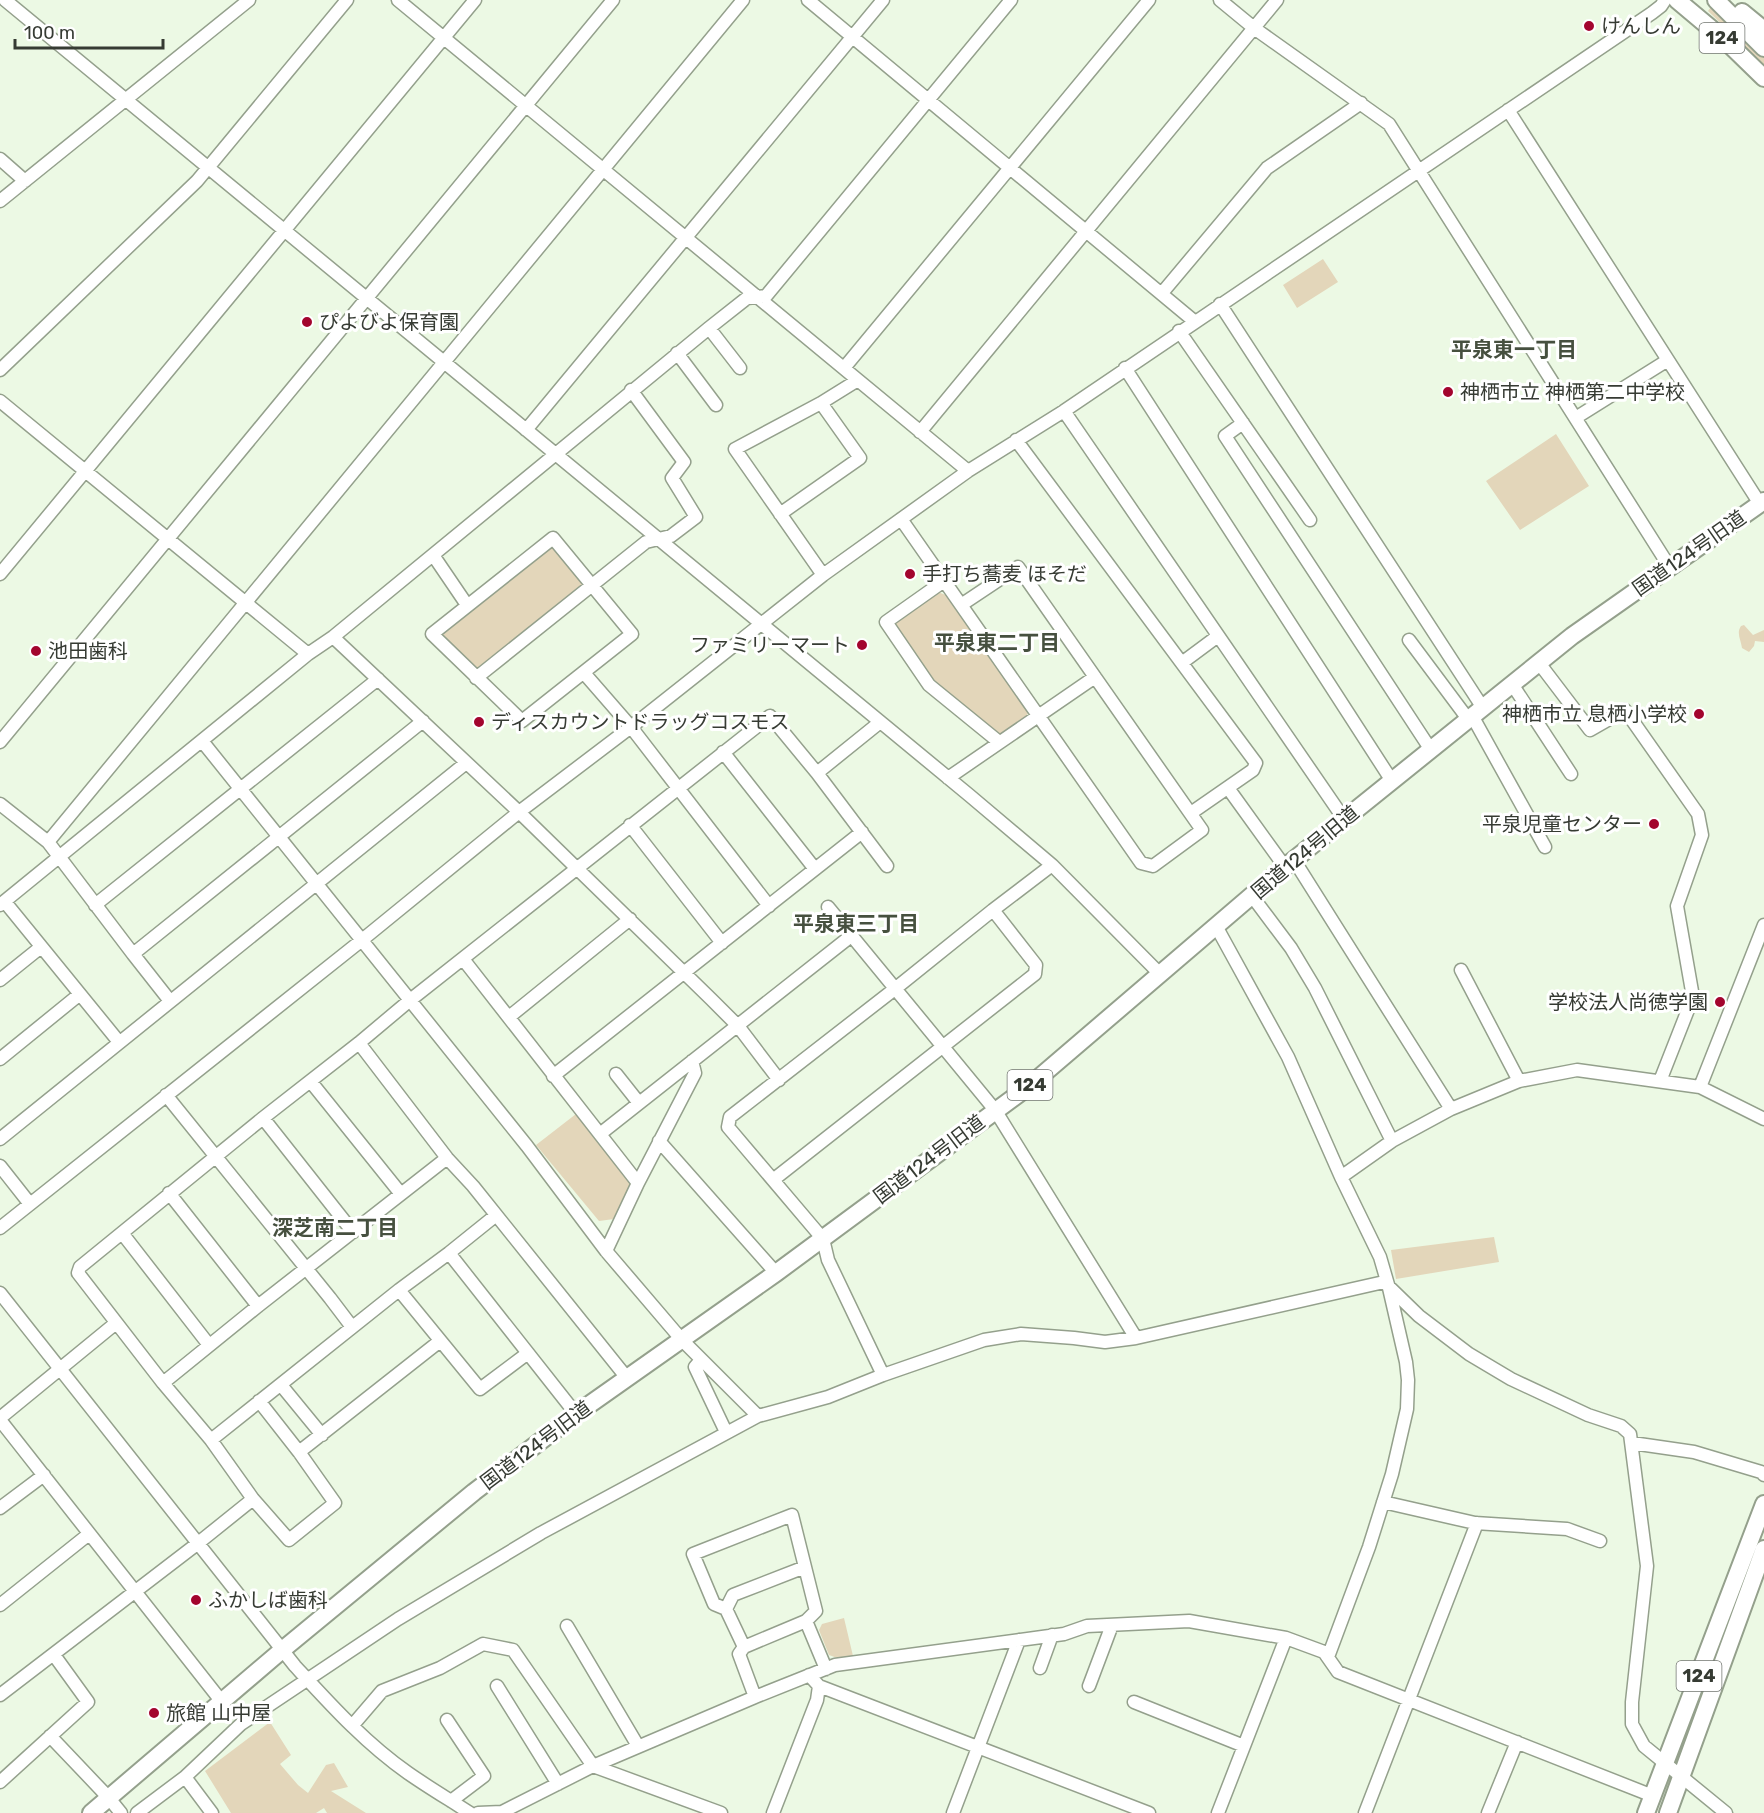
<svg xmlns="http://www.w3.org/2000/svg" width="1764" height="1813" font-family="Rubik,'Noto Sans JP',sans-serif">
	<rect width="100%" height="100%" fill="#ecf9e4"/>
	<path fill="#e3d6ba" d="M1711 7 1764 55V65L1708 11Z
		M1323 259 1338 282 1297 308 1283 285Z
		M1556 434 1589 486 1520 530 1486 481Z
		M552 543 584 583 476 671 440 635Z
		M938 592 948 596 1028 712 1027 716 1000 734 930 679 896 627V622Z
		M1744 625 1753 635 1764 630V642L1755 641 1754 646 1749 652 1742 648C1741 640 1736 633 1741 626Z
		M576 1114 631 1178V1185L614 1219 599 1221 536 1145Z
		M1494 1237 1499 1262 1396 1279 1391 1250Z
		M844 1618 853 1656 840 1659 829 1655 819 1630 822 1624Z
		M270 1722 291 1755 280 1764 298 1785 308 1793 326 1765 334 1763 348 1787 331 1791 366 1813H327L324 1808 316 1813H231L205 1771Z"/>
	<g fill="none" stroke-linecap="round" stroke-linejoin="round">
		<defs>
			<path id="minor" d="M5 0 969 795 1052 865 1160 974
				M398 0 968 471
				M808 0 1194 321
				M1220 0 1254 28 1389 124 1669 566
				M1508 110 1760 504
				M0 159 25 181
				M0 201 249 0
				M1162 293 1267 168 1361 103
				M1220 304 1483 708
				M709 328 740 368
				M1179 331 1310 520
				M677 353 716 405
				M844 368 1149 0
				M1125 368 1392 781
				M0 370 197 181 347 0
				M0 401 308 654
				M1064 411 1344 819
				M1577 417 1668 360
				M1243 423 1225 436 1431 750
				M526 430 883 0
				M920 432 1277 0
				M1016 440 1256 763 1253 770 1191 813
				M780 514 860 458 821 403
				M901 519 1141 863 1153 866 1202 830 1018 567 961 605
				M553 538 632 634 522 721 432 634Z
				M433 555 467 605
				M0 574 475 0
				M823 575 735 449 821 403 858 380
				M944 581 886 622 929 685 999 742
				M333 637 519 812 711 999 738 1026 779 1080
				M1409 640 1468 719 1475 721 1545 847
				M1183 662 1218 636
				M1539 663 1590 730 1625 710 1698 814 1702 835 1677 906 1693 997 1660 1081
				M584 673 631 727 769 906
				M476 678 646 542 671 536 696 517 672 478 684 462 631 390
				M1512 684 1571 774
				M202 741 527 1146 606 1251 682 1340 758 1416
				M0 742 613 0
				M723 752 815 869
				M817 773 879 723
				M948 778 1095 677
				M1228 788 1285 867
				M0 804 48 842 133 954 423 721
				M630 825 722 943
				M48 842 743 0
				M1294 860 1451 1109
				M1252 896 1291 948 1315 988 1392 1141
				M5 902 119 1042
				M0 905 308 654 333 637 709 328 747 298 766 296 1011 0
				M95 905 378 679
				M828 907 995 1110 1136 1338
				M1216 926 1288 1057 1341 1177 1380 1257 1389 1288 1406 1362 1408 1380 1407 1409 1392 1474 1369 1547 1328 1657
				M133 954 170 1001
				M463 959 638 1183
				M1461 970 1519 1081
				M0 980 41 947
				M509 1017 630 919
				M359 1043 447 1158 473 1186 627 1378
				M0 1059 80 994
				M616 1074 639 1103
				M553 1076 862 832
				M311 1082 401 1194
				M1700 1087 1764 925
				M166 1095 330 1298 352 1327
				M263 1118 353 1232
				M600 1134 851 936
				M0 1139 466 763
				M659 1141 776 1273
				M0 1166 30 1204
				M1341 1177 1392 1141 1451 1109 1519 1081 1577 1070 1700 1087 1764 1119
				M773 1180 1035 974 1036 965 993 910
				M169 1193 258 1306
				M0 1228 362 940 519 812 631 727 823 575 968 471 1064 411 1652 13 1661 6 1665 0
				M122 1233 209 1345
				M606 1251 638 1183 695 1073 692 1061
				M449 1253 576 1414
				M399 1290 480 1389 528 1353
				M0 1293 295 1666C330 1704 365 1743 408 1773 428 1787 450 1800 470 1813
				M701 1360 695 1367 726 1432
				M883 1375 828 1260 823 1239 728 1127 730 1117 896 988 993 910 1052 865
				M163 1383 258 1306 447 1158
				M281 1385 322 1435
				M259 1401 299 1452 440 1341
				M0 1418 116 1323
				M0 1420 222 1702
				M211 1440 399 1290 449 1253 495 1216
				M1632 1443 1694 1452 1761 1472 1764 1475
				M299 1452 335 1503 289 1540 253 1499 211 1440 163 1383 78 1273 80 1267 263 1118 359 1043 409 1001 770 716 817 773 887 866
				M1383 1502 1475 1523 1567 1529 1600 1541
				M0 1508 44 1475
				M0 1605 89 1534
				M726 1609 733 1595 805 1567
				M806 1621 816 1611 792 1515 693 1554 714 1604 726 1609 744 1647 806 1621 826 1669
				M567 1626 638 1746
				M744 1647 739 1654 755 1697
				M1040 1668 1052 1635
				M809 1675 819 1686 1149 1813
				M497 1686 558 1784
				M1089 1686 1112 1625
				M0 1695 197 1544 253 1499
				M1134 1702 1244 1746
				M447 1720 484 1776 451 1801
				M352 1726 382 1691 440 1668 483 1644 513 1650 593 1766 721 1813
				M50 1736 108 1797 121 1813
				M185 1777 212 1813
				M0 1782 88 1702 54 1655
				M137 1813 185 1777 241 1724 398 1619 541 1533 758 1416 828 1397 883 1375 984 1340 1021 1334 1074 1338 1105 1342 1136 1338 1384 1282 1419 1316 1469 1354 1511 1379 1588 1415 1621 1426 1630 1434 1647 1566 1632 1702V1724L1644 1746 1726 1813
				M478 1813 502 1812 593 1766 755 1697 835 1665 1064 1634 1087 1626 1189 1621 1286 1638 1324 1652 1338 1672 1653 1796
				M773 1813 817 1700 819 1686
				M953 1813 1019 1640
				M1218 1813 1286 1638
				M1365 1813 1477 1523
				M1488 1813 1517 1742"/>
			<path id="highway" d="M1677 0 1727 42 1764 78
				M1716 0 1764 48
				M1742 12 1764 30
				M91 1813 281 1651 474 1492 576 1414 776 1273 1028 1087 1285 867 1572 636 1764 501
				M1646 1813 1764 1504
				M1668 1813 1764 1549"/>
		</defs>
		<use href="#minor" stroke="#94a08c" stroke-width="15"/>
		<use href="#highway" stroke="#94a08c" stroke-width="20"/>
		<use href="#minor" stroke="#fff" stroke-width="12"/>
		<use href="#highway" stroke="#fff" stroke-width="16"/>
	</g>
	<g fill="#a3052e" stroke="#fff" stroke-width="2">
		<circle cx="1589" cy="26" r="6"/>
		<circle cx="307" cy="322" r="6"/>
		<circle cx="1448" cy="392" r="6"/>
		<circle cx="910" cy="574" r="6"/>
		<circle cx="862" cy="645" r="6"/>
		<circle cx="36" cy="651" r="6"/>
		<circle cx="1699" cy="714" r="6"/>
		<circle cx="479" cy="722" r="6"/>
		<circle cx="1654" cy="824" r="6"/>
		<circle cx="1720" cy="1002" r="6"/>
		<circle cx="196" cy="1600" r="6"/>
		<circle cx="154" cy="1713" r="6"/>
	</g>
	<g text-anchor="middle" stroke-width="6" stroke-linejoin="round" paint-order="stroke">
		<g fill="#fff" stroke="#727670" stroke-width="1.5">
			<rect x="1699.5" y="23" width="45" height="30" rx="4.5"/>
			<rect x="1007.5" y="1070" width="45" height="30" rx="4.5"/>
			<rect x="1676.5" y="1661" width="45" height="30" rx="4.5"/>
		</g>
		<g font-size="18" font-weight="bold" fill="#363b33">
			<text x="1722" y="44">124</text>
			<text x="1030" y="1091">124</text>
			<text x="1699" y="1682">124</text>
		</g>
		<g font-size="20" fill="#363b33" stroke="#fff" text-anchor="start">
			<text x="1601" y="33">けんしん</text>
			<text x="319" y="329">ぴよびよ保育園</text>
			<text x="1460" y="399">神栖市立 神栖第二中学校</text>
			<text x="922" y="581">手打ち蕎麦 ほそだ</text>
			<text x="850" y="652" text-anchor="end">ファミリーマート</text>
			<text x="48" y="658">池田歯科</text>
			<text x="1687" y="721" text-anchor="end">神栖市立 息栖小学校</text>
			<text x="491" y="729">ディスカウントドラッグコスモス</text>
			<text x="1642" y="831" text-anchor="end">平泉児童センター</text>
			<text x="1708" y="1009" text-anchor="end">学校法人尚徳学園</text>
			<text x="208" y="1607">ふかしば歯科</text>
			<text x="166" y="1720">旅館 山中屋</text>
		</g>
		<g font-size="20" fill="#363b33" stroke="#fff">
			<text transform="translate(1689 553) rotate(-35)" y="7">国道124号旧道</text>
			<text transform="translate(1305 852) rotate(-40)" y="7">国道124号旧道</text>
			<text transform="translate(929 1159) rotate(-37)" y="7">国道124号旧道</text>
			<text transform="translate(536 1445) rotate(-37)" y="7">国道124号旧道</text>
		</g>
		<g font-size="21" font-weight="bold" fill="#46503f" stroke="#fff">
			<text x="1514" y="357">平泉東一丁目</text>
			<text x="997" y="650">平泉東二丁目</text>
			<text x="856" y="931">平泉東三丁目</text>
			<text x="335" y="1235">深芝南二丁目</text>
		</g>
	</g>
	<path d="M15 39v9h148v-9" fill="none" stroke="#363b33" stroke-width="3"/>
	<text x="24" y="39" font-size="18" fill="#363b33" stroke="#ffffff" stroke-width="4.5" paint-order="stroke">100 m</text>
</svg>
